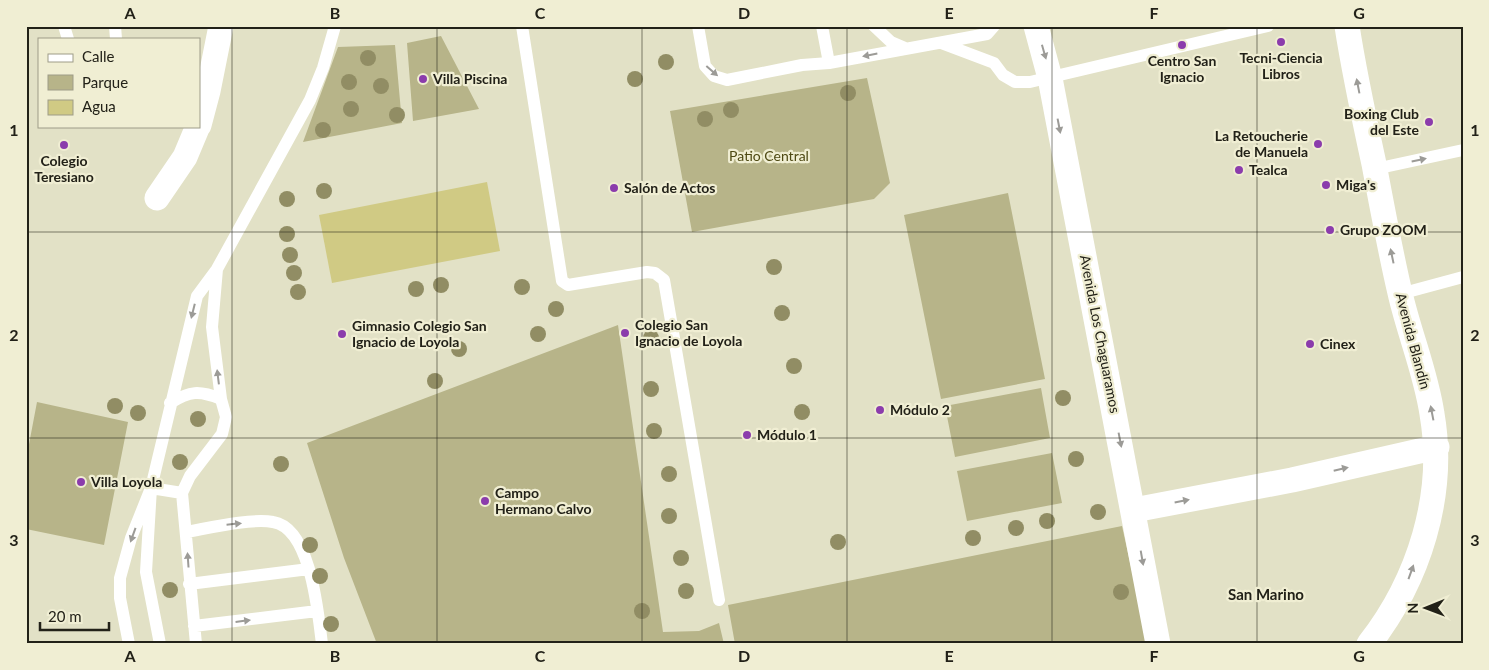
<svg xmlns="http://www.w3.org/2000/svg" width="1489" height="670" font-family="Lato,sans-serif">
	<rect width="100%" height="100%" fill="#e2e1c6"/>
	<path fill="#b7b489" d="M441 36 479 109 413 121 407 43Z
		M395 45 402 123 303 142 338 47Z
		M867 78 890 183 874 199 692 232 670 111Z
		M1008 193 1045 379 941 399 904 215Z
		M618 325 663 632 699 631 719 623 724 644H377L344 558 307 443Z
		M1041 388 1050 438 955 457 945 406Z
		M37 402 128 422 104 545 26 529V460Z
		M1052 453 1062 503 967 521 957 471Z
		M1122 526 1148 644H735L728 605Z"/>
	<path fill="#d0ca84" d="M487 182 500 251 332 283 319 215Z"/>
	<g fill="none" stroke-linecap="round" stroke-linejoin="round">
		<path stroke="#fff" stroke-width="12" d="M64 26 68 39
			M115 26 116 39
			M522 26 562 281 568 285 647 272 655 273 664 280 719 600
			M698 26 705 66 714 76 727 80 802 65 829 63 822 26
			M874 26 891 42 905 48
			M941 43 994 63 1003 75 1015 82H1030L1268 26
			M829 63 987 34 994 26
			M1375 169 1463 150
			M1400 294 1463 277
			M170 403C190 391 199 390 221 399
			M186 532C209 528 251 518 273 522 311 528 318 613 322 644
			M189 584 309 569
			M194 626 317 611
			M129 644 120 598V578L131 538 151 488 197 296 217 269 310 100 323 68 335 26
			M160 644 146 572 151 488 182 493
			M196 644 182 493 190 476 222 434 226 417 221 399 212 327 217 269"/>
		<path stroke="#fff" stroke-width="25" d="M1036 26 1050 78 1158 644
			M1347 26C1354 72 1364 118 1374 164 1382 207 1390 250 1400 293 1409 333 1426 373 1432 414 1446 495 1419 580 1369 644
			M199 125 208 91 221 26
			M157 198 185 157 198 126
			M1134 510 1292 480 1437 447"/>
	</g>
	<g fill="#918d64">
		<circle cx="368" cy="58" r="8"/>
		<circle cx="666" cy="62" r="8"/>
		<circle cx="635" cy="79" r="8"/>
		<circle cx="349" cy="82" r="8"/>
		<circle cx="381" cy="86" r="8"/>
		<circle cx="848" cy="93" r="8"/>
		<circle cx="351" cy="109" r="8"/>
		<circle cx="731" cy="110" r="8"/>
		<circle cx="397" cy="115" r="8"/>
		<circle cx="705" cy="119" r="8"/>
		<circle cx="323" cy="130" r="8"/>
		<circle cx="324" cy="191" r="8"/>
		<circle cx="287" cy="199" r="8"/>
		<circle cx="287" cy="234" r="8"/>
		<circle cx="290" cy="255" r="8"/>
		<circle cx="774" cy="267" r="8"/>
		<circle cx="294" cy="273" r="8"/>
		<circle cx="441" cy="285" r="8"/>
		<circle cx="522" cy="287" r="8"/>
		<circle cx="416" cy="289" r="8"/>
		<circle cx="298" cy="292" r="8"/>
		<circle cx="556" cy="309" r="8"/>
		<circle cx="782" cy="313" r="8"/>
		<circle cx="538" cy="334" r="8"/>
		<circle cx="651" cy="338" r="8"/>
		<circle cx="459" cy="349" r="8"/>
		<circle cx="794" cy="366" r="8"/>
		<circle cx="435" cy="381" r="8"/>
		<circle cx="651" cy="389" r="8"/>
		<circle cx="1063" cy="398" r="8"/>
		<circle cx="115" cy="406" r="8"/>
		<circle cx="802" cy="412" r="8"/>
		<circle cx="138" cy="413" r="8"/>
		<circle cx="198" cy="419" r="8"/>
		<circle cx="654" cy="431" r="8"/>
		<circle cx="1076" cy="459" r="8"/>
		<circle cx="180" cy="462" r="8"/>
		<circle cx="281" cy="464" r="8"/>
		<circle cx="669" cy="474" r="8"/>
		<circle cx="1098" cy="512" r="8"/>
		<circle cx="669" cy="516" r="8"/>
		<circle cx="1047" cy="521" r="8"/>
		<circle cx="1016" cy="528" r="8"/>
		<circle cx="973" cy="538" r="8"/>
		<circle cx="838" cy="542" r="8"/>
		<circle cx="310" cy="545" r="8"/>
		<circle cx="681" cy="558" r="8"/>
		<circle cx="320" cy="576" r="8"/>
		<circle cx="170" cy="590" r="8"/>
		<circle cx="686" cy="591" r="8"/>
		<circle cx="1121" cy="592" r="8"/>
		<circle cx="642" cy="611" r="8"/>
		<circle cx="331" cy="624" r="8"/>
	</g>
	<defs><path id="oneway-solid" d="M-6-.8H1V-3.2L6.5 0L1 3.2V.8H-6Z" transform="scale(1.25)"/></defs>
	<g fill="#9c9b97">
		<use href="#oneway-solid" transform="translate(1044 52) rotate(74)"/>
		<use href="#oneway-solid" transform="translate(870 55) rotate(169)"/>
		<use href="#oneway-solid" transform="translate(712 71) rotate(41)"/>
		<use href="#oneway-solid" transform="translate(1358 86) rotate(-101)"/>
		<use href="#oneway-solid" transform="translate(1059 126) rotate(79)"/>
		<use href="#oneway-solid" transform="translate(1419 160) rotate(-12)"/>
		<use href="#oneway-solid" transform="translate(1392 256) rotate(-102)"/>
		<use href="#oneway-solid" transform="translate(193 311) rotate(104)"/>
		<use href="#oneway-solid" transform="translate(218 377) rotate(-97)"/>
		<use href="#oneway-solid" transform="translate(1432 413) rotate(-101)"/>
		<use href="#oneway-solid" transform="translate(1120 440) rotate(79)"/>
		<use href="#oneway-solid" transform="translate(1341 469) rotate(-13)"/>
		<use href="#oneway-solid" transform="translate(1182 501) rotate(-11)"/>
		<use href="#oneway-solid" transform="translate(234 524) rotate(-6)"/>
		<use href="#oneway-solid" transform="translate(133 535) rotate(110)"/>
		<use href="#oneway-solid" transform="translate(1142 558) rotate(80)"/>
		<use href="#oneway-solid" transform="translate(188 560) rotate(-94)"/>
		<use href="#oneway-solid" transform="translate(1411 572) rotate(-70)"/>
		<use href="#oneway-solid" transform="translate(243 621) rotate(-7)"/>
	</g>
	<path fill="none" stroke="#222118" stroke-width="1" stroke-opacity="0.55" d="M232 26V644M437 26V644M642 26V644M847 26V644M1052 26V644M1257 26V644M26 232H1463M26 438H1463"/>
	<g fill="#8b3cac" stroke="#f0eed3" stroke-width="2">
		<circle cx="1281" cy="42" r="5"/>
		<circle cx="1182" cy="45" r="5"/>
		<circle cx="423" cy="79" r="5"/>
		<circle cx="1429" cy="122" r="5"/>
		<circle cx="1318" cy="144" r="5"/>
		<circle cx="64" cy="145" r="5"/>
		<circle cx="1239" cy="170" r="5"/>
		<circle cx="1326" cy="185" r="5"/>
		<circle cx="614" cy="188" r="5"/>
		<circle cx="1330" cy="230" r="5"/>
		<circle cx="625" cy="333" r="5"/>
		<circle cx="342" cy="334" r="5"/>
		<circle cx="1310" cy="344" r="5"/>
		<circle cx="880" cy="410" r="5"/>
		<circle cx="747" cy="435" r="5"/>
		<circle cx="81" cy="482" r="5"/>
		<circle cx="485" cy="501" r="5"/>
	</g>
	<g text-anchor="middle" stroke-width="4.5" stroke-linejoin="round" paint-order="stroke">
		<g font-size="14" font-weight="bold" fill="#222118" stroke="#f0eed3" text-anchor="start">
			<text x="1281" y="63" text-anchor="middle">Tecni-Ciencia<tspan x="1281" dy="16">Libros</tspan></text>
			<text x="1182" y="66" text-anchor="middle">Centro San<tspan x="1182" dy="16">Ignacio</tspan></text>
			<text x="433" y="84">Villa Piscina</text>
			<text x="1419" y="119" text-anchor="end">Boxing Club<tspan x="1419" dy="16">del Este</tspan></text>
			<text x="1308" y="141" text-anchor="end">La Retoucherie<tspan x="1308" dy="16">de Manuela</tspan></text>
			<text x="64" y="166" text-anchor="middle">Colegio<tspan x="64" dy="16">Teresiano</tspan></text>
			<text x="1249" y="175">Tealca</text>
			<text x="1336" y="190">Miga's</text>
			<text x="624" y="193">Salón de Actos</text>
			<text x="1340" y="235">Grupo ZOOM</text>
			<text x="635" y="330">Colegio San<tspan x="635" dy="16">Ignacio de Loyola</tspan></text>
			<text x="352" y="331">Gimnasio Colegio San<tspan x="352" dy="16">Ignacio de Loyola</tspan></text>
			<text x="1320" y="349">Cinex</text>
			<text x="890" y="415">Módulo 2</text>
			<text x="757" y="440">Módulo 1</text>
			<text x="91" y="487">Villa Loyola</text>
			<text x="495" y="498">Campo<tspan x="495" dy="16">Hermano Calvo</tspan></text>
		</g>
		<g font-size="14" fill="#4e4913" stroke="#f0eed3">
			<text x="769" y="161">Patio Central</text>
		</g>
		<g font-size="14" fill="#222118" stroke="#f0eed3">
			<text transform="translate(1100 334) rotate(79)" y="5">Avenida Los Chaguaramos</text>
			<text transform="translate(1413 341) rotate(75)" y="5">Avenida Blandín</text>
		</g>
		<g font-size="15" font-weight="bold" fill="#222118" stroke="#f0eed3">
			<text x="1266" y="600">San Marino</text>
		</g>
	</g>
	<rect width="1489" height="670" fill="none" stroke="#f0eed3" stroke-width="55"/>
	<rect x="38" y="38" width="162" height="90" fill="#f0eed3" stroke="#9e9c88"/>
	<rect x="48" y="54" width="25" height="8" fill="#ffffff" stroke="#9e9c88"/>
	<text x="82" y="62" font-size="15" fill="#222118">Calle</text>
	<rect x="48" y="75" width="25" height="15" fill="#b7b489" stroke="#9e9c88"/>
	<text x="82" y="88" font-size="15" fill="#222118">Parque</text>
	<rect x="48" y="100" width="25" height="15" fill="#d0ca84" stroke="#9e9c88"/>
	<text x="82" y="112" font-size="15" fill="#222118">Agua</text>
	<g transform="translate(1426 608) rotate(269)" stroke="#f0eed3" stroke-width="4" paint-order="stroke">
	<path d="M0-4L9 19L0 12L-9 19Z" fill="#222118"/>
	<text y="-8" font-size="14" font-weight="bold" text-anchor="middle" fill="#222118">N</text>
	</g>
	<path d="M40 622v8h69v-8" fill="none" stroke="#222118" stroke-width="2.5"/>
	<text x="48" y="622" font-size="15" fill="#222118" stroke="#f0eed3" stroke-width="4" paint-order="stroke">20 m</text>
	<rect x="28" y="28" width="1434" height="614" fill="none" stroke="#222118" stroke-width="2"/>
	<g font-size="16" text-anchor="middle" font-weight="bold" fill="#222118">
		<text x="130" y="19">A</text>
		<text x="335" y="19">B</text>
		<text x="540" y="19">C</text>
		<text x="744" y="19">D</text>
		<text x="949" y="19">E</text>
		<text x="1154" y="19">F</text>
		<text x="1359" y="19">G</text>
		<text x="14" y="136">1</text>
		<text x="1475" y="136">1</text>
		<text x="14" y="341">2</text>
		<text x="1475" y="341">2</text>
		<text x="14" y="546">3</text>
		<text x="1475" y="546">3</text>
		<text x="130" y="662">A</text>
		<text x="335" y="662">B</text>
		<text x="540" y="662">C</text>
		<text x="744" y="662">D</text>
		<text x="949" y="662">E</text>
		<text x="1154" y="662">F</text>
		<text x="1359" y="662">G</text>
	</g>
</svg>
